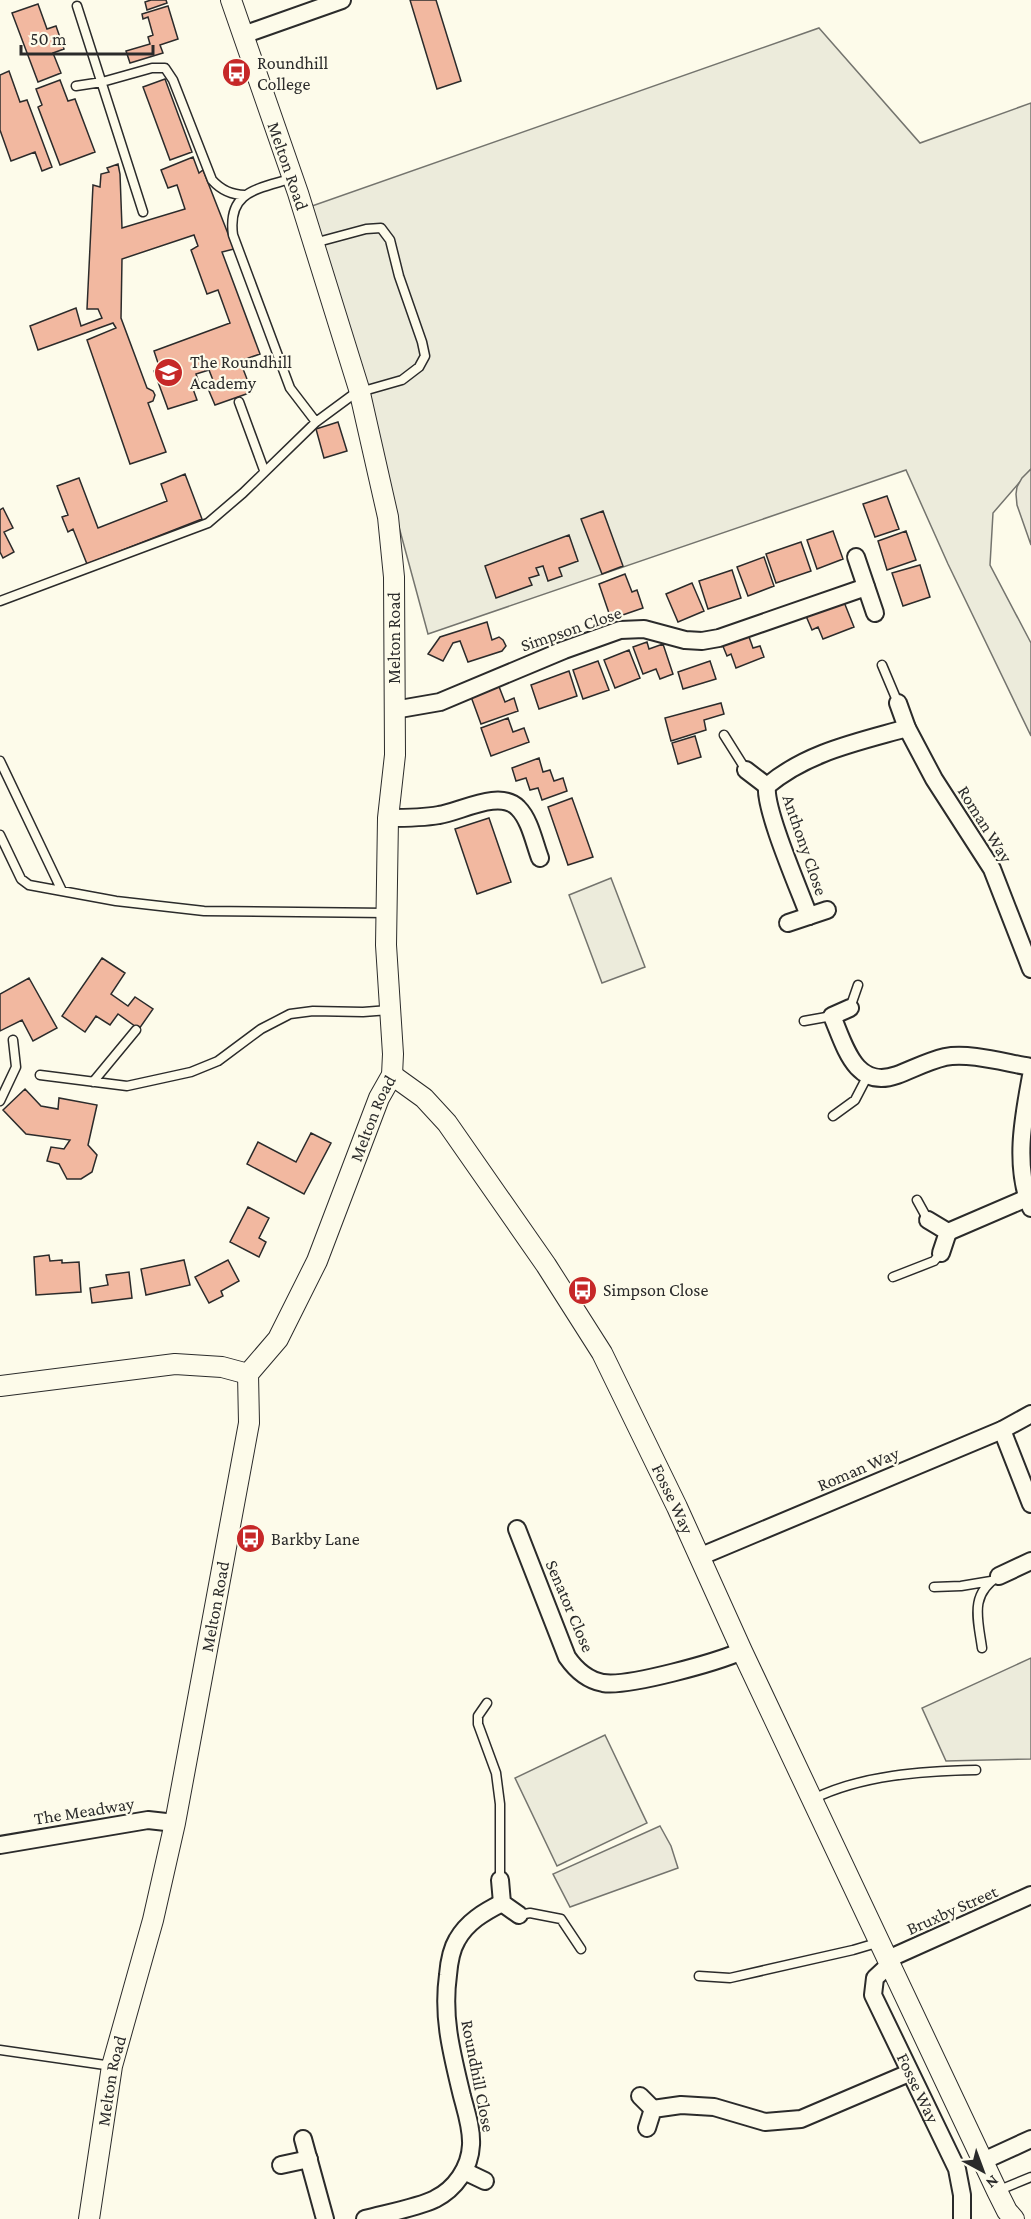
<svg xmlns="http://www.w3.org/2000/svg" width="1031" height="2219" font-family="'Crimson Pro',serif">
	<rect width="100%" height="100%" fill="#fdfbea"/>
	<path fill="#ecebdb" stroke="#74746e" stroke-width="1.5" d="M819 28 920 143 1031 103V469L993 513 990 565 1031 643V736L948 564 906 470 428 634 312 206Z
		M611 878 645 967 602 983 569 895Z
		M1031 1658V1759L946 1761 922 1708Z
		M605 1735 647 1823 557 1866 515 1778Z"/>
	<path fill="#eceadb" stroke="#74746e" stroke-width="1.5" d="M1031 469V545L1017 505 1016 494 1017 487 1022 478Z
		M660 1826 671 1846 678 1868 570 1907 553 1874Z"/>
	<path fill="#f2b8a0" stroke="#2b2b2b" stroke-width="1.5" d="M151 0H166L167 3 147 10 145 2Z
		M410 0H436L461 81 437 89Z
		M38 4 47 29 56 26 64 49 53 53 61 73 38 82 12 13Z
		M168 6 178 39 160 45 163 53 130 63 126 51 150 44 148 37 153 35 148 17 143 19 142 14Z
		M9 71 20 102 27 100 52 167 42 171 35 152 11 161 0 130V75Z
		M165 79 192 152 170 160 143 87Z
		M60 80 68 101 75 99 95 152 60 165 38 107 42 105 36 89Z
		M193 157 199 173 203 170 234 249 222 252 260 354 240 361 252 392 215 405 209 391 216 388 209 370 196 374 200 386 193 389 197 400 168 409 154 371 160 369 154 351 230 323 218 290 207 294 191 250 198 246 194 235 122 259 121 318 147 388 153 391 155 395 153 401 148 403 166 452 130 464 87 340 116 328 113 323 38 350 30 326 76 308 81 326 102 318 98 309H87L93 185 100 187 101 174 109 172 107 168 118 164 120 174 122 228 185 209 177 185 168 188 161 170Z
		M338 422 347 451 324 458 316 429Z
		M185 474 202 519 87 564 73 529 68 532 62 517 68 515 57 486 79 478 98 528 167 501 161 484Z
		M887 496 899 529 875 537 863 504Z
		M3 508 13 528 4 532 14 552 3 558 0 552V510Z
		M603 511 623 566 602 574 581 519Z
		M833 531 843 559 817 569 807 540Z
		M906 531 916 560 887 570 878 541Z
		M569 535 578 561 559 568 562 576 548 581 543 566 536 568 539 575 529 578 532 585 496 598 485 566Z
		M801 542 811 571 776 583 766 554Z
		M764 557 774 586 748 596 737 567Z
		M920 565 930 597 903 606 892 573Z
		M732 570 741 598 708 609 699 581Z
		M625 574 632 592 637 590 643 608 611 619 599 584Z
		M692 583 704 611 678 622 666 594Z
		M844 602 854 627 823 639 818 627 812 630 806 616Z
		M487 622 492 640 499 637 503 640 506 646 502 651 468 662 460 641 453 643 443 661 428 654 440 637Z
		M748 634 753 648 760 646 764 657 736 668 731 654 727 656 722 644Z
		M647 642 649 649 663 644 673 674 660 679 656 669 643 674 633 647Z
		M629 650 640 678 615 688 604 660Z
		M598 661 609 690 583 699 573 670Z
		M710 661 716 679 683 689 678 672Z
		M569 671 577 696 539 709 531 685Z
		M498 684 505 702 514 698 518 711 481 724 470 694Z
		M721 703 724 714 704 720 706 730 671 741 665 718Z
		M508 718 513 732 524 728 529 742 491 756 481 728Z
		M695 736 701 757 678 764 672 743Z
		M539 758 543 772 550 770 554 781 563 778 567 791 542 800 538 788 530 790 526 778 516 781 512 768Z
		M572 798 593 857 568 865 548 807Z
		M489 818 511 882 477 894 455 829Z
		M102 958 125 973 111 994 128 1006 135 997 153 1009 139 1029 118 1014 110 1025 96 1016 85 1032 62 1016Z
		M29 978 57 1028 33 1041 22 1020 0 1031V994Z
		M25 1089 41 1106 58 1109 59 1098 97 1105 88 1145 97 1155 92 1172 81 1179H67L59 1164 47 1161 51 1147 64 1149 70 1140 26 1134 3 1110Z
		M311 1133 331 1143 304 1194 247 1164 258 1142 296 1162Z
		M248 1207 269 1218 259 1238 266 1242 259 1257 230 1242Z
		M49 1255 50 1261 62 1260V1263L79 1262 81 1292 36 1295 34 1257Z
		M184 1260 190 1285 146 1295 141 1269Z
		M228 1260 239 1281 221 1291 223 1296 209 1303 195 1277Z
		M129 1272 132 1298 92 1303 90 1288 108 1285 106 1275Z"/>
	<g fill="none" stroke-linecap="round" stroke-linejoin="round">
		<defs>
			<path id="service" d="M77 6 143 212
				M76 86 102 82 152 68H165L173 80 212 180C221 190 231 195 245 195
				M293 178C259 189 227 190 233 235L290 388 316 422
				M314 243 366 229 381 228 390 240 399 276 422 342 425 356 419 367 402 380 360 392
				M239 402 264 470
				M0 601 208 523 243 493 316 422 358 391
				M882 665 898 703
				M724 735 746 770
				M0 761 62 891
				M0 835 21 879 29 885 116 901 204 911 387 913
				M850 1008 858 985
				M804 1021 832 1016
				M40 1075 127 1086 191 1072 218 1061 261 1029 290 1014 313 1011 363 1012 389 1010
				M93 1082 136 1030
				M0 1101 16 1067 13 1040
				M833 1116 855 1100 868 1075
				M917 1200 928 1220
				M893 1277 934 1261 941 1253
				M934 1587 961 1586 991 1581
				M982 1648C978 1619 969 1594 999 1576
				M487 1703 478 1716V1724L496 1773 500 1804V1880
				M813 1799C862 1775 922 1771 976 1770
				M519 1915 530 1913 561 1919 581 1949
				M699 1976 730 1978 853 1950 880 1942
				M0 2050 112 2066
				M997 2191 1031 2177"/>
			<g id="minor">
				<path d="M243 35 342 0"/>
				<path d="M856 557 875 613"/>
				<path d="M898 703 907 728 934 779 992 869 1031 969"/>
				<path d="M394 710 440 702 564 650 620 630 644 629 685 640 702 641 719 638 866 587"/>
				<path d="M746 770 767 786"/>
				<path d="M388 818C405 818 422 818 439 815 460 812 500 789 518 808 530 820 534 842 540 858"/>
				<path d="M809 916C799 889 764 809 767 786 807 752 858 742 907 728"/>
				<path d="M788 923 827 910"/>
				<path d="M850 1008 832 1016C845 1046 855 1090 897 1075 913 1069 928 1061 945 1057 969 1052 1006 1063 1031 1067"/>
				<path d="M1031 1076C1023 1119 1014 1166 1031 1208"/>
				<path d="M928 1220 948 1232 941 1253"/>
				<path d="M948 1232 1027 1198"/>
				<path d="M1002 1430 1031 1504"/>
				<path d="M517 1529 567 1657C576 1670 587 1680 603 1683 629 1687 717 1662 742 1651"/>
				<path d="M699 1557 1002 1430 1031 1414"/>
				<path d="M999 1576 1031 1561"/>
				<path d="M0 1845 148 1820 175 1823"/>
				<path d="M500 1880 502 1903 519 1915"/>
				<path d="M888 1959 1031 1895"/>
				<path id="s1" d="M890 1964 875 1978 873 1995 957 2169 962 2195V2219"/>
				<path d="M640 2096 653 2109"/>
				<path d="M647 2128 653 2109 681 2105 714 2107 765 2122 801 2119 909 2073"/>
				<path d="M303 2139 325 2219"/>
				<path d="M983 2161 1031 2139"/>
				<path d="M281 2165 309 2159"/>
				<path d="M464 2171 485 2181"/>
				<path d="M365 2219C383 2214 420 2207 435 2199 455 2189 470 2168 471 2145 472 2129 466 2111 462 2096 452 2054 442 2018 448 1975 449 1963 451 1950 457 1940 467 1922 484 1912 502 1903"/>
			</g>
			<g id="tertiary">
				<path id="s2" d="M392 1075 424 1098 447 1123 546 1265 602 1353 677 1507 742 1651 997 2191 1007 2211 1014 2219"/>
				<path d="M0 1386 175 1364 222 1367 248 1374"/>
				<path id="s3" d="M89 2219 112 2066 153 1920 175 1823 249 1423 248 1374 278 1339 317 1261 379 1098 392 1075 393 1054 386 945 388 818 395 755 394 577 388 517 359 389 298 193 231 0"/>
			</g>
		</defs>
		<use href="#service" stroke="#2b2b2b" stroke-width="11"/>
		<use href="#minor" stroke="#2b2b2b" stroke-width="20"/>
		<use href="#tertiary" stroke="#2b2b2b" stroke-width="22"/>
		<use href="#service" stroke="#fdfbea" stroke-width="8"/>
		<use href="#minor" stroke="#fdfbea" stroke-width="16"/>
		<use href="#tertiary" stroke="#fdfbea" stroke-width="20"/>
	</g>
	<defs>
		<symbol id="bus-disc" viewBox="-11 -11 22 22"><circle r="9.5" fill="#c62828" stroke="#fdfbea"/><path d="M-5-6H5V4H4V6H2V4H-2V6H-4V4H-5ZM-3.5-4V0h7V-4ZM-3.5 1.2v1.5H-2V1.2ZM2 1.2v1.5H3.5V1.2Z" fill="#fff"/></symbol>
		<symbol id="school-disc" viewBox="-11 -11 22 22"><circle r="9.5" fill="#c62828" stroke="#fdfbea"/><path d="M0-5L7-2L0 1L-7-2ZM-4 1L0 2.5L4 1V4Q0 6-4 4Z" fill="#fff"/></symbol>
	</defs>
	<g fill-rule="evenodd">
		<use href="#bus-disc" x="220" y="56" width="33" height="33"/>
		<use href="#school-disc" x="152" y="356" width="33" height="33"/>
		<use href="#bus-disc" x="566" y="1274" width="33" height="33"/>
		<use href="#bus-disc" x="234" y="1522" width="33" height="33"/>
	</g>
	<g text-anchor="middle" stroke-width="4.5" stroke-linejoin="round" paint-order="stroke">
		<g font-size="18" fill="#2b2b2b" stroke="#fdfbea" text-anchor="start">
			<text x="257" y="69">Roundhill<tspan x="257" dy="21">College</tspan></text>
			<text x="190" y="368">The Roundhill<tspan x="190" dy="21">Academy</tspan></text>
			<text x="603" y="1296">Simpson Close</text>
			<text x="271" y="1545">Barkby Lane</text>
		</g>
		<g font-size="18" fill="#2b2b2b" stroke="#fdfbea">
			<text transform="translate(288 166) rotate(71)" y="6">Melton Road</text>
			<text transform="translate(571 629) rotate(-19)" y="6">Simpson Close</text>
			<text transform="translate(394 638) rotate(-90)" y="6">Melton Road</text>
			<text transform="translate(985 824) rotate(58)" y="6">Roman Way</text>
			<text transform="translate(805 845) rotate(71)" y="6">Anthony Close</text>
			<text dy="6" stroke="none"><textPath href="#s3" startOffset="1148">Melton Road</textPath></text>
			<text transform="translate(858 1469) rotate(-23)" y="6">Roman Way</text>
			<text dy="6" stroke="none"><textPath href="#s2" startOffset="513">Fosse Way</textPath></text>
			<text transform="translate(570 1606) rotate(67)" y="6">Senator Close</text>
			<text dy="6" stroke="none"><textPath href="#s3" startOffset="626">Melton Road</textPath></text>
			<text transform="translate(84 1811) rotate(-9)" y="6">The Meadway</text>
			<text transform="translate(952 1910) rotate(-24)" y="6">Bruxby Street</text>
			<text transform="translate(478 2076) rotate(79)" y="6">Roundhill Close</text>
			<text dy="6" stroke="none"><textPath href="#s3" startOffset="140">Melton Road</textPath></text>
			<text dy="6" stroke="none"><textPath href="#s1" startOffset="141">Fosse Way</textPath></text>
		</g>
	</g>
	<g transform="translate(983 2171) rotate(139)" stroke="#fdfbea" stroke-width="4.5" paint-order="stroke">
	<path d="M0-4.5L10 22L0 15L-10 22Z" fill="#2b2b2b"/>
	<text y="-9" font-size="16" font-weight="bold" text-anchor="middle" fill="#2b2b2b">N</text>
	</g>
	<path d="M21 45v9h132v-9" fill="none" stroke="#2b2b2b" stroke-width="3"/>
	<text x="30" y="45" font-size="18" fill="#2b2b2b" stroke="#fdfbea" stroke-width="4.5" paint-order="stroke">50 m</text>
</svg>
